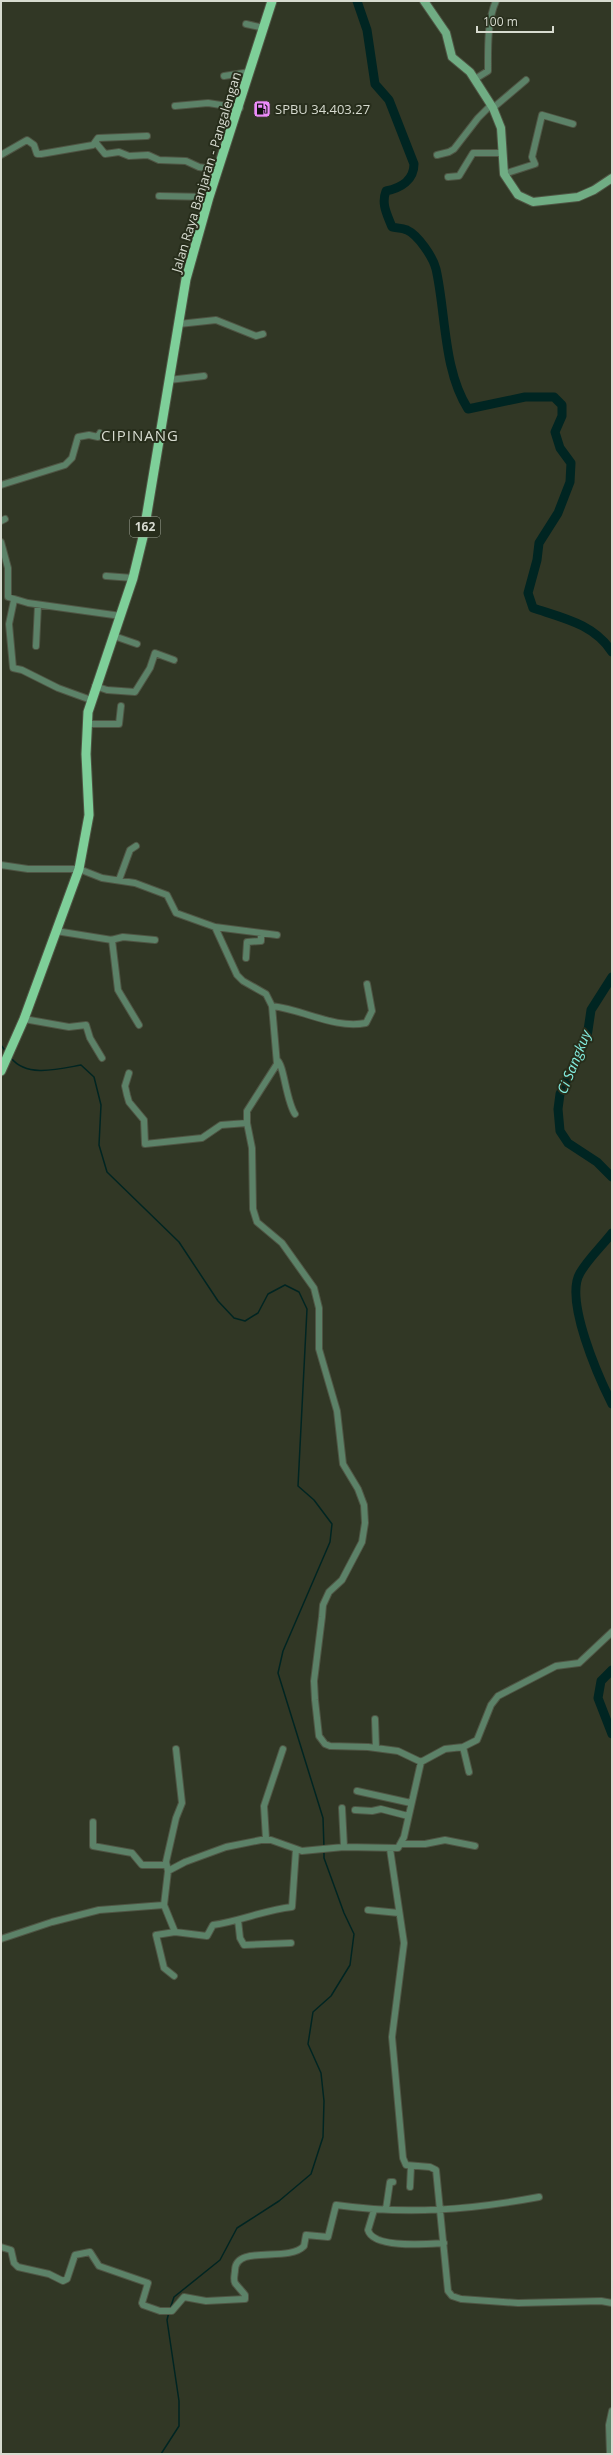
<svg xmlns="http://www.w3.org/2000/svg" width="613" height="2455" font-family="'Open Sans',sans-serif">
	<rect width="100%" height="100%" fill="#313725"/>
	<g fill="none" stroke-linecap="round" stroke-linejoin="round">
		<path stroke="#002522" stroke-width="1.5" d="M1 1045 6 1052
			M11 1058C27 1078 59 1069 81 1065L94 1077 101 1105 99 1145 107 1172 179 1242 218 1301 234 1318 245 1321 258 1313 268 1294 285 1285 299 1292 307 1309 298 1486 314 1500 332 1524 330 1542 283 1651 278 1673 323 1818 324 1848
			M170 2309 174 2297 220 2260 237 2228 279 2201 311 2174 323 2137 324 2101 321 2073 308 2044 313 2012 331 1996 350 1965 354 1934 344 1913 324 1858V1852
			M161 2454 179 2426V2401L167 2320 169 2312"/>
		<path stroke="#002522" stroke-width="9" d="M357 1 367 30 375 84 389 100 414 164C414 180 401 188 386 191 381 204 387 214 392 227 396 228 402 228 407 230 418 235 433 257 436 269 446 313 443 370 468 409L525 397H554L562 405V416L555 432 560 448 571 463 570 482 558 513 539 543 537 560 528 593 533 608C563 618 594 624 612 652
			M612 977 591 1010 587 1037 560 1094 558 1109 560 1131 568 1143 597 1162 612 1177
			M612 1233C602 1246 588 1259 580 1273 564 1300 599 1378 612 1404
			M612 1670 601 1681 598 1698 612 1734"/>
		<defs>
			<path id="street" d="M246 24 264 28
				M224 76 250 72
				M475 79 488 71C488 50 487 20 496 1
				M175 106 208 103 240 108
				M493 108 526 80
				M96 143 105 154 119 152 129 156 148 155 159 160 186 161 199 167 218 170
				M1 155 27 140 34 145 37 154H41L93 145 98 138 147 136
				M437 155 449 152 454 149 478 118 491 105
				M504 174 535 164 532 157 542 115 573 124
				M448 177 459 176 473 153H502
				M159 196 209 197
				M179 324 216 320 256 336 263 334
				M169 380 204 376
				M1 485 65 465 72 458 78 437 89 435 98 437 100 433
				M1 521 5 519
				M1 542 8 568V597L28 603 121 616
				M106 576 133 578
				M14 600 9 624 13 668 22 670 58 688 91 700
				M114 636 137 644
				M36 646 38 605
				M95 686 107 690 135 692 150 668 155 653 174 660
				M87 724H119L121 706
				M1 865 28 869H79L102 878 135 883 167 895 176 913 215 927 237 975 243 981 266 994 272 1006 277 1064 247 1111V1123L252 1148 253 1209 257 1222 282 1243 314 1288 319 1308V1349L337 1411 343 1464 358 1489 364 1505 365 1523 362 1542 342 1580 329 1592 323 1605 322 1617 314 1681 315 1700 319 1736 325 1744 330 1746 368 1747 398 1751 421 1762
				M119 880 130 850 136 846
				M215 927 277 935
				M56 931 112 940 118 990 139 1025
				M111 940 123 937 155 940
				M246 958 247 942 261 941V933
				M272 1006C305 1010 334 1029 366 1023L372 1011 367 984
				M24 1019 69 1027 86 1025 90 1038 102 1058
				M277 1060C284 1064 286 1101 295 1114
				M129 1073 125 1086 127 1095 129 1102 144 1120 145 1144 202 1138 221 1125 247 1123
				M375 1719 376 1748
				M463 1747 469 1772
				M357 1791 411 1803
				M342 1808 344 1847
				M355 1810 372 1811 381 1809 408 1816
				M93 1822V1846L132 1853 142 1865H166
				M266 1839 264 1806 283 1749
				M401 1844H425L445 1840 475 1846
				M390 1849 404 1943 392 2037 403 2158 406 2165 430 2167 436 2170 448 2291 452 2296 461 2299 518 2303 601 2301 612 2303
				M168 1871 166 1862 176 1818 182 1803 176 1749
				M164 1905 175 1932 207 1936 213 1925C240 1921 265 1910 292 1907L296 1849
				M368 1910 399 1913
				M238 1920 240 1938 244 1945 291 1943
				M1 1939 52 1922 99 1910 164 1905 168 1871 185 1862 226 1847 261 1840H271L302 1851 344 1847 398 1848 404 1837 421 1762 445 1749 463 1747 477 1740 491 1705 498 1696 556 1666 579 1663 612 1632
				M174 1976 164 1968 156 1935 175 1932
				M410 2187 411 2166
				M386 2209 390 2182H393
				M374 2210 368 2230C373 2249 428 2244 444 2243
				M1 2247 11 2250 14 2263 18 2267 49 2274 63 2281 67 2279 75 2255 90 2252 99 2266 148 2283 142 2303 143 2305 160 2311H172L184 2297 206 2301 245 2299V2295C242 2291 238 2287 235 2283 233 2279 235 2274 235 2270 236 2244 288 2263 304 2246L306 2235 328 2237 336 2205C407 2215 469 2210 539 2197
				M610 2454 609 2425 612 2411"/>
			<path id="secondary" d="M424 1 446 33 452 57 470 72 493 108 501 128 504 174 518 195 533 202 578 197 594 190 612 178"/>
			<path id="primary" d="M1 1071 24 1019 79 869 89 815 86 754 88 712 133 578 143 537 186 279 209 197 272 1"/>
		</defs>
		<use href="#street" stroke="#4f5544" stroke-width="8"/>
		<use href="#secondary" stroke="#4f5544" stroke-width="10"/>
		<use href="#primary" stroke="#4f5544" stroke-width="11"/>
		<use href="#street" stroke="#5c8268" stroke-width="6"/>
		<use href="#secondary" stroke="#70ad84" stroke-width="8"/>
		<use href="#primary" stroke="#7ecf99" stroke-width="9"/>
	</g>
	<defs>
		<symbol id="fuel-square" viewBox="-11 -11 22 22"><rect x="-9" y="-9" width="18" height="18" rx="4" fill="#ec8cfa" stroke="#272d1b"/><path d="M-5.5-6h7V0h2V4h1.3V-2.5L3-4.5l.8-.8L6-3V5H2.5V1h-1V6h-7ZM-4.2-4.7v3.2H.2V-4.7Z" fill="#111"/></symbol>
	</defs>
	<g fill-rule="evenodd">
		<use href="#fuel-square" x="252" y="99" width="20" height="20"/>
	</g>
	<g text-anchor="middle" stroke-width="4" stroke-linejoin="round" paint-order="stroke">
		<rect fill="#272d1b" stroke="#a2a79a" stroke-width="1" x="130" y="517" width="30" height="20" rx="3"/>
		<g font-size="12" font-weight="bold" fill="#d7dbd0">
			<text x="145" y="531">162</text>
		</g>
		<g font-size="13" fill="#d7dbd0" stroke="#272d1b" text-anchor="start">
			<text x="275" y="114">SPBU 34.403.27</text>
		</g>
		<g font-size="13" fill="#d7dbd0" stroke="#272d1b">
			<text transform="translate(206 172) rotate(-73)" y="5">Jalan Raya Banjaran - Pangalengan</text>
		</g>
		<g font-size="14" font-style="italic" fill="#83ede0" stroke="#272d1b">
			<text transform="translate(574 1062) rotate(-68)" y="5">Ci Sangkuy</text>
		</g>
		<g font-size="15" letter-spacing="1" fill="#d7dbd0" stroke="#272d1b">
			<text x="140" y="441">CIPINANG</text>
		</g>
	</g>
	<rect width="613" height="2455" fill="none" stroke="#d7dbd0" stroke-width="4"/>
	<path d="M477 26v6h76v-6" fill="none" stroke="#d7dbd0" stroke-width="2"/>
	<text x="483" y="26" font-size="12" fill="#d7dbd0" stroke="#272d1b" stroke-width="3" paint-order="stroke">100 m</text>
</svg>
